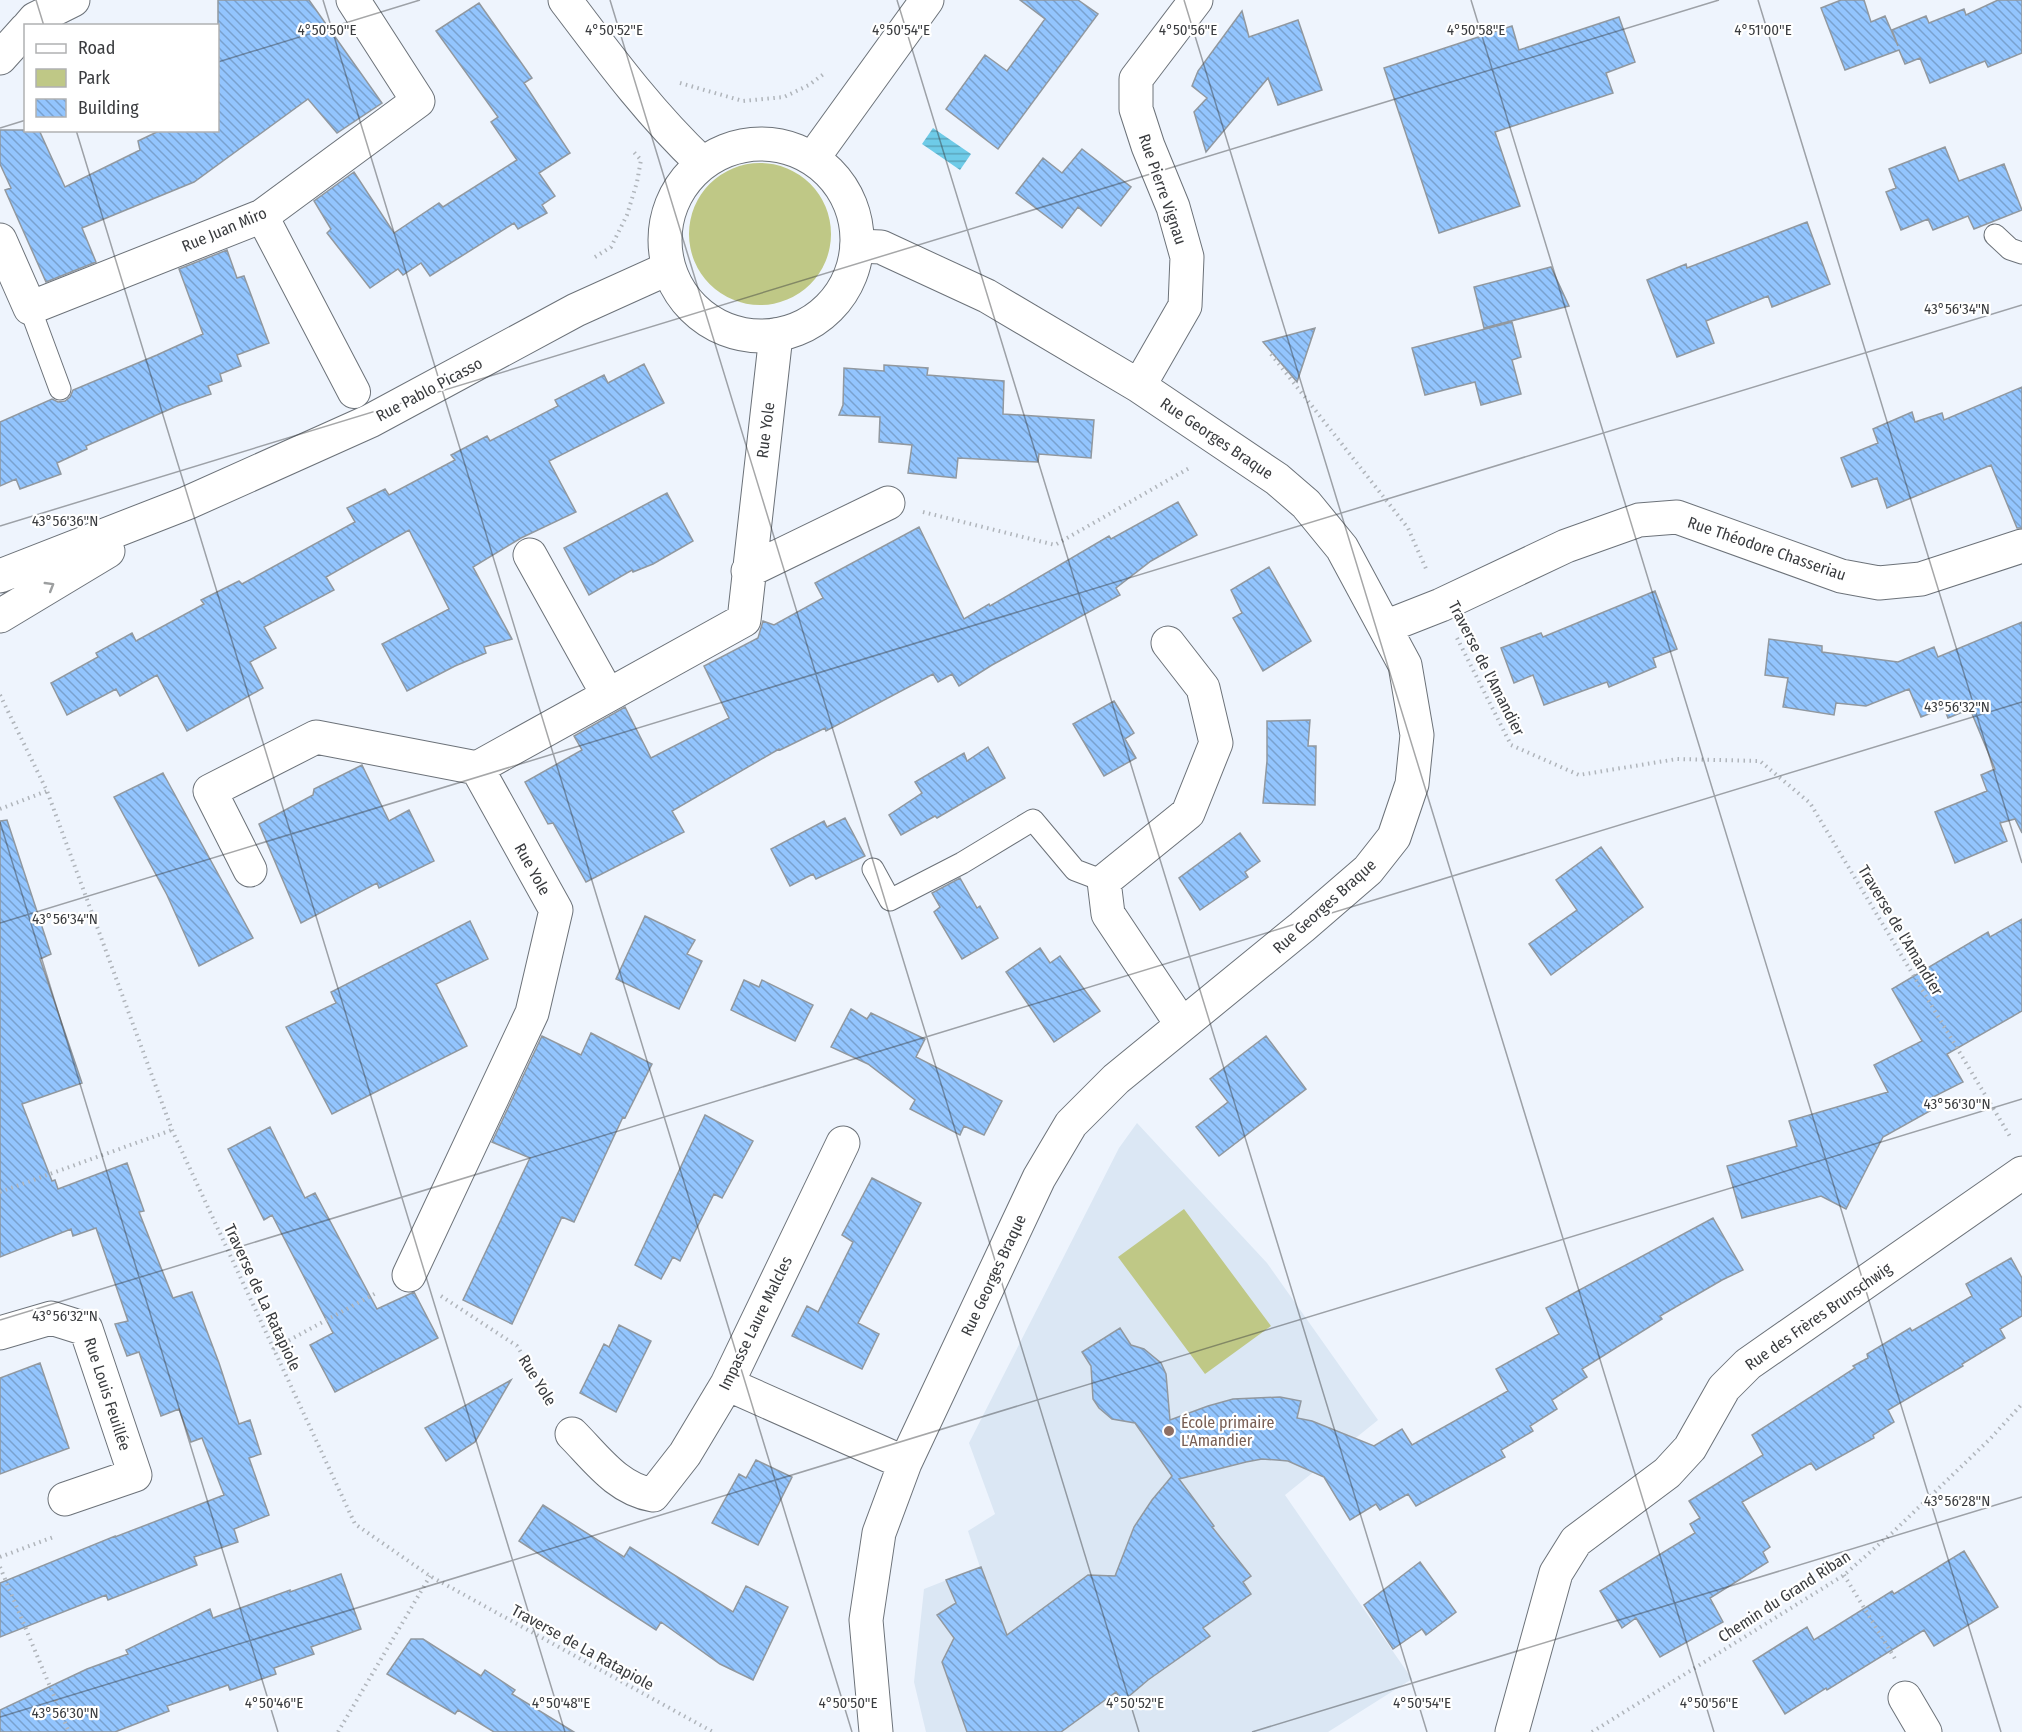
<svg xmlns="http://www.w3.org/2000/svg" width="2022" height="1732" font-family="'Fira Sans Condensed',sans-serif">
	<defs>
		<pattern id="water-rules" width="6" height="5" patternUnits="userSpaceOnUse" patternTransform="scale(1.5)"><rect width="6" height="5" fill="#6ecbe8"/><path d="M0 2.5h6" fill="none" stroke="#5ba6bd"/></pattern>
		<pattern id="building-back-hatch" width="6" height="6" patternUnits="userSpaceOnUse" patternTransform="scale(1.5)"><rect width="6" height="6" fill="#93c5fe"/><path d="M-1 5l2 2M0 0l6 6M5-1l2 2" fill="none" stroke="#79a1cf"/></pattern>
	</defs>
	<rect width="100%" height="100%" fill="#eef4fd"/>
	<path fill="#dbe7f4" d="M1137 1123 1267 1263 1378 1420 1285 1495 1412 1679 1328 1732H926L914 1682 924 1589 980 1567 968 1531 995 1514 969 1443 1119 1148Z"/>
	<path fill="#bfc886" d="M689 234a71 71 0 1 1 142 0a71 71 0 1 1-142 0Z
		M1184 1209 1271 1326 1205 1374 1118 1257Z"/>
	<path fill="url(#water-rules)" d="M933 128 971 154 960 170 922 144Z"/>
	<path fill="url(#building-back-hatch)" stroke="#91989f" stroke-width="1.5" d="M218 0H309L382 103 337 133 308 99 194 182 82 228 96 262 46 282 5 190 11 188 0 164V130H39L65 187 140 150 138 141 161 130H218Z
		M1020 0H1078L1098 14 998 149 946 109 985 55 1007 71 1045 19Z
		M1841 0H1864L1871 22 1885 16 1898 46 1892 30 1926 16 1929 23 1964 9 1966 15 1998 0H2022V53L1988 67 1985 61 1930 83 1920 58 1905 64 1899 50 1845 70 1821 8Z
		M479 3 532 78 524 83 570 153 539 173 555 196 542 205 547 213 518 229 514 223 430 276 421 263 403 275 398 269 370 288 327 233 331 229 314 201 354 172 394 233 439 203 443 207 517 160 491 122 498 117 436 31Z
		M1242 11 1249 37 1298 20 1322 90 1278 105 1268 78 1206 152 1194 112 1207 98 1192 86 1198 71Z
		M1619 17 1635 62 1606 73 1613 93 1495 132 1520 206 1439 233 1384 68 1512 26 1519 50Z
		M1945 147 1959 181 2004 164 2022 210 1974 229 1968 216 1933 230 1928 219 1901 230 1886 192 1896 188 1889 169Z
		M1082 149 1131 187 1101 226 1078 207 1062 228 1016 193 1043 158 1062 173Z
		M1807 222 1830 284 1772 307 1768 296 1706 321 1714 343 1677 357 1647 280 1686 264 1687 268Z
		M227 250 237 278 244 276 269 343 237 355 241 366 220 374 222 381 208 386 211 394 177 406 86 446 87 449 57 463 61 474 20 489 16 479 0 486V422L52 399 58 402 65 401 70 397 73 390 157 355 203 334 179 269Z
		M1551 267 1569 306 1484 328 1474 287Z
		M1512 322 1521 357 1512 360 1521 394 1481 405 1475 382 1425 395 1412 348Z
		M1315 328 1297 382 1263 342Z
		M644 364 664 403 549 461 576 512 521 538 473 567 512 639 484 647 486 653 455 666 407 691 382 644 449 609 409 530 326 577 334 590 264 627 276 648 250 662 263 688 187 731 157 675 120 696 116 689 67 715 51 683 98 657 96 653 132 633 136 641 204 604 201 600 239 581 242 584 355 522 347 508 385 489 389 495 455 460 451 455 487 436 490 441 558 406 555 400 604 375 608 383Z
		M884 365 928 368 927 375 1004 381 1003 414 1094 420 1091 458 1039 454 1038 462 958 458 956 478 908 473 912 445 879 442 880 417 839 415 843 405 844 368 884 371Z
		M2022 387V528H2017L1991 465 1887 508 1877 478 1852 487 1841 458 1878 443 1873 429 1912 412 1915 422 1942 413 1944 420Z
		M667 493 693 541 653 564 633 572 632 570 589 595 564 548Z
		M1178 502 1197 535 1151 561 1116 588 1120 595 992 665 959 686 952 674 938 682 933 674 826 731 825 728 780 750 779 749 672 811 684 832 586 882 553 823 548 824 525 782 582 750 574 736 625 707 651 758 729 718 704 666 758 638 763 621 774 625 823 598 815 583 919 527 964 619 989 604 990 606 1109 536 1111 539Z
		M1269 567 1311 641 1263 671 1233 618 1242 613 1231 590Z
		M1655 591 1677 649 1653 658 1656 667 1609 687 1607 682 1544 705 1533 675 1514 683 1501 648 1541 633 1543 637Z
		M2022 622V833L2015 819 2000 823 2007 841 1955 863 1935 812 1987 791 1981 775 1995 769 1970 709 1948 718 1944 708 1921 717 1909 689 1866 706 1836 703 1834 715 1783 707 1788 678 1765 675 1769 639 1822 646V652L1898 662 1934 647 1938 657Z
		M1114 701 1134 733 1125 739 1136 758 1104 776 1073 724Z
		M1310 720 1308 746H1316L1315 805 1263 803 1267 761V721Z
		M988 747 1005 778 937 818 935 816 901 835 889 815 922 793 915 782 964 753 967 761Z
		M362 765 389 821 409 810 434 861 379 888 377 883 301 923 259 824 313 795 314 789Z
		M163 773 253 938 199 966 167 895 114 797Z
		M845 818 865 856 816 879 813 874 790 886 771 849 824 821 827 827Z
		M7 820 51 954 40 959 82 1083 22 1104 52 1181 55 1180 58 1189 127 1163 144 1211 139 1212 173 1298 192 1292 219 1363 239 1424 250 1420 261 1454 249 1458 269 1515 234 1529 238 1542 194 1557 197 1565 108 1600 106 1595 0 1637V1583L115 1536V1537L224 1495 202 1438 191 1442 179 1409 161 1416 139 1352 127 1356 115 1324 128 1321 96 1228 73 1236 71 1229 0 1257V821Z
		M1240 833 1260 861 1245 872 1248 877 1200 910 1179 878Z
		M1601 847 1643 907 1551 975 1529 944 1577 910 1556 880Z
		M960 878 977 908 980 906 998 938 962 959 934 912 940 907 932 893Z
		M645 916 695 940 687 954 702 961 679 1009 616 979Z
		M2022 919V1011L1947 1054 1963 1082 1931 1098 1937 1107 1883 1137 1846 1209 1821 1196 1742 1218 1727 1166 1797 1146 1789 1121 1888 1092 1874 1065 1922 1041 1892 989 1988 932 1990 937Z
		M470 921 488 959 436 984 467 1046 332 1114 286 1027 336 1003 331 992Z
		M1040 948 1050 963 1060 956 1100 1011 1054 1042 1006 972Z
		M744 980 759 987 762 980 813 1005 795 1041 731 1010Z
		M851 1009 867 1019 871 1013 925 1039 916 1057 1002 1101 984 1135 964 1126 960 1135 910 1109 915 1100 868 1064 831 1047Z
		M591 1033 652 1064 625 1118 623 1117 574 1222 562 1217 512 1324 463 1300 530 1158 492 1142 542 1036 581 1055Z
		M1266 1036 1306 1089 1219 1156 1196 1127 1228 1102 1210 1079Z
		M705 1115 753 1141 722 1198 714 1194 680 1261 673 1257 661 1279 635 1265Z
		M270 1127 305 1198 315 1193 377 1309 414 1292 438 1338 335 1392 310 1345 333 1333 272 1215 264 1220 228 1149Z
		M872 1178 921 1203 858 1323 879 1334 862 1369 792 1336 807 1306 818 1312 853 1242 842 1235Z
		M1713 1218 1743 1270 1722 1280 1660 1316 1662 1319 1582 1369 1587 1377 1552 1400 1557 1409 1530 1426 1533 1431 1501 1450 1505 1457 1416 1506 1408 1494 1380 1510 1376 1504 1350 1520 1324 1477 1288 1461 1277 1460 1262 1459 1246 1462 1179 1479 1214 1526 1212 1527 1251 1576 1243 1582 1251 1594 1203 1628 1210 1636 1148 1680 1122 1702 1116 1692 1061 1732H967L942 1662 954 1638 937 1615 956 1603 946 1580 981 1567 1007 1635 1088 1575 1115 1576 1134 1527 1152 1500 1172 1476 1135 1423 1112 1419 1099 1408 1093 1399 1091 1366 1082 1352 1120 1328 1131 1345 1144 1349 1161 1363 1166 1374 1170 1420 1208 1406 1233 1399 1280 1397 1301 1401 1297 1418 1312 1421 1374 1446 1402 1429 1412 1445 1508 1391 1496 1369 1559 1334 1546 1308Z
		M2011 1258 2022 1278V1316L2000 1329 2005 1338 1962 1364 1963 1366 1888 1410 1894 1422 1873 1435 1874 1438 1816 1470 1811 1463 1742 1502 1770 1547 1763 1552 1768 1562 1710 1598 1723 1622 1660 1657 1636 1618 1622 1628 1600 1591 1695 1533 1690 1524 1700 1518 1689 1501 1763 1455 1752 1435 1855 1368 1853 1366 1868 1358 1867 1354 1910 1328 1912 1331 1972 1296 1966 1284Z
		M619 1325 651 1341 616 1412 580 1393 604 1344 609 1347Z
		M40 1363 69 1448 0 1474V1378Z
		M511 1380 475 1442 446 1461 425 1428Z
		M756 1460 792 1477 758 1545 712 1523 739 1474 746 1478Z
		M543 1505 624 1557 630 1547 733 1612 746 1586 788 1607 753 1680 720 1664 661 1622 656 1630 519 1541Z
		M1964 1551 1998 1607 1934 1646 1924 1630 1827 1690 1826 1688 1785 1714 1753 1661 1807 1627 1814 1640 1892 1591 1894 1594Z
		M1420 1562 1456 1612 1426 1635 1422 1629 1393 1649 1364 1605Z
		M341 1574 361 1629 311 1647 314 1654 274 1668 276 1674 230 1690 228 1685 167 1706 169 1711 115 1732H0V1710L87 1669 128 1654 126 1650 210 1609 213 1618 290 1590V1592Z
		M411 1639H423L481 1676 485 1670 515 1690 512 1694 574 1732H494L458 1710 455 1714 387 1674Z"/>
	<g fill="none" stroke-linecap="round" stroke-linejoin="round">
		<defs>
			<path id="service" d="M1995 235 2010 249 2022 253
				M30 308 60 389
				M873 869 890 900 962 863 1033 820 1075 870 1104 881"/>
			<path id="pedestrian" d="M262 216 354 392"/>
			<path id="minor" d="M565 0C608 57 650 114 702 163
				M29 26 35 19 73 0
				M0 58 26 29
				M0 240 30 308 262 216 418 101 353 0
				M857 246 881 247 987 296 1139 386 1277 479 1306 504 1342 548 1405 665 1417 735 1412 784 1394 837 1368 870 1302 927 1116 1079 1071 1124 1039 1178 905 1463 879 1533 866 1620 876 1732
				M1139 386 1185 306 1187 257 1173 207 1148 146 1136 109V79L1196 0
				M530 555 608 695
				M748 571 888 503
				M1385 627 1441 605 1566 546 1639 520 1677 517 1841 576 1879 583 1921 579 2022 546
				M1168 643 1203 688 1216 743 1188 813 1104 881 1108 914 1182 1025
				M250 870 210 791 316 737 477 768
				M409 1275 532 1013 556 910 477 768 744 620 776 335
				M0 1333 51 1318 86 1329 135 1475 65 1499
				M727 1384 905 1463
				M572 1434C596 1458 617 1489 653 1495L685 1454 727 1384 843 1143
				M1905 1698 1925 1732
				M1512 1732 1556 1573 1576 1541 1667 1473 1690 1448 1724 1388 1748 1364 2022 1173"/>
			<path id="tertiary" d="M665 240a96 96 0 1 1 192 0a96 96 0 1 1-192 0Z
				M813 158 927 0
				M0 576 187 503 370 421 576 310 669 268
				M0 616 108 551"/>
		</defs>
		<use href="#service" stroke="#6c7279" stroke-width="23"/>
		<use href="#pedestrian" stroke="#6c7279" stroke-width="34"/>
		<use href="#minor" stroke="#6c7279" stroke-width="35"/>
		<use href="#tertiary" stroke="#6c7279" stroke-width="35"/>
		<path stroke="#b0b5bb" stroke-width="4" stroke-dasharray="1.5 4.5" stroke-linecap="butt" d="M680 83 743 101 784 97 809 85 825 73
			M595 257 611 247 627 215 637 182 641 160 632 150
			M1271 354 1408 528 1427 571
			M923 512 1055 545 1191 467
			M1457 638 1511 745 1579 775 1677 759 1760 761 1810 803 2011 1138
			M0 695 47 791 172 1130 355 1524 430 1576 713 1732
			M0 809 47 791
			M0 1192 172 1130
			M441 1296 517 1346 552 1402
			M273 1349 378 1292
			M0 1557 56 1536
			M0 1567 69 1732
			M1844 1575 1897 1662
			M338 1732 430 1576
			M1592 1732 1844 1575 1892 1533 1990 1439 2022 1404"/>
		<use href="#service" stroke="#fff" stroke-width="21"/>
		<use href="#pedestrian" stroke="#fff" stroke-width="32"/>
		<use href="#minor" stroke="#fff" stroke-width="33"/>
		<use href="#tertiary" stroke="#fff" stroke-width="33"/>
	</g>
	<defs><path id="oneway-chevron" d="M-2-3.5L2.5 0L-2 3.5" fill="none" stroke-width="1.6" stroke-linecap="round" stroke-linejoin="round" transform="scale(1.5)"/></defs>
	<use stroke="#9c9e9f" href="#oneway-chevron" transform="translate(50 586) rotate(-31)"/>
	<path fill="none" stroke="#3a3c3f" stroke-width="1.5" stroke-opacity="0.45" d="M36 0 44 26M323 0 852 1732M610 0 1139 1732M897 0 1427 1732M1184 0 1714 1732M1471 0 2001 1732M1758 0 2022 863M218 62 420 0M0 128 26 120M76 130 565 1732M0 526 1719 0M0 822 278 1732M0 923 2022 305M0 1320 2022 702M0 1717 2022 1099M1252 1732 2022 1497"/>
	<circle fill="#8d6e63" stroke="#fff" stroke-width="2" cx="1169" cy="1431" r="6"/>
	<g text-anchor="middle" stroke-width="4.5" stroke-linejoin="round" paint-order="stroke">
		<g font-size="16" fill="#3a3c3f" stroke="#fff">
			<text transform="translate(1163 189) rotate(71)" y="6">Rue Pierre Vignau</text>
			<text transform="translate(224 229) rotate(-23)" y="6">Rue Juan Miro</text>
			<text transform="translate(429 389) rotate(-28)" y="6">Rue Pablo Picasso</text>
			<text transform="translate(765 430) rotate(-83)" y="6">Rue Yole</text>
			<text transform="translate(1217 438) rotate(34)" y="6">Rue Georges Braque</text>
			<text transform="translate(1767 548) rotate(19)" y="6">Rue Théodore Chasseriau</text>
			<text transform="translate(1487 668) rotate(63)" y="6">Traverse de l'Amandier</text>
			<text transform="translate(533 869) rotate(61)" y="6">Rue Yole</text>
			<text transform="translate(1324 906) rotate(-42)" y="6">Rue Georges Braque</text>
			<text transform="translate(1901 930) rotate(59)" y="6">Traverse de l'Amandier</text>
			<text transform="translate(993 1275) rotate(-65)" y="6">Rue Georges Braque</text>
			<text transform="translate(263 1297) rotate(65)" y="6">Traverse de La Ratapiole</text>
			<text transform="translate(1818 1316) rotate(-35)" y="6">Rue des Frères Brunschwig</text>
			<text transform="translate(755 1323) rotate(-64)" y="6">Impasse Laure Malcles</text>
			<text transform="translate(538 1380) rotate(58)" y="6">Rue Yole</text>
			<text transform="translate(108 1394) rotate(72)" y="6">Rue Louis Feuillée</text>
			<text transform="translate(1784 1596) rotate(-33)" y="6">Chemin du Grand Riban</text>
			<text transform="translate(583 1647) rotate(29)" y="6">Traverse de La Ratapiole</text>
		</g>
		<g font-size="16" fill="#785e54" stroke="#fff" text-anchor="start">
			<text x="1181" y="1428">École primaire<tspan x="1181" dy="18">L'Amandier</tspan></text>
		</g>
	</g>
	<g font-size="15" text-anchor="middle" fill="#3a3c3f" stroke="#fff" stroke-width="4.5" stroke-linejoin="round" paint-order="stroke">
		<text x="327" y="35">4°50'50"E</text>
		<text x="614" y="35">4°50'52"E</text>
		<text x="901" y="35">4°50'54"E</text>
		<text x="1188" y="35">4°50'56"E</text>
		<text x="1476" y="35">4°50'58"E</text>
		<text x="1763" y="35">4°51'00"E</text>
		<text x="1957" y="314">43°56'34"N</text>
		<text x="65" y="526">43°56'36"N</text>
		<text x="1957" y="712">43°56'32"N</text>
		<text x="65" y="924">43°56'34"N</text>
		<text x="1957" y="1109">43°56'30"N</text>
		<text x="65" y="1321">43°56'32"N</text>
		<text x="1957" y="1506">43°56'28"N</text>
		<text x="274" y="1708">4°50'46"E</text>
		<text x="561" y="1708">4°50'48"E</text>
		<text x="848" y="1708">4°50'50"E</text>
		<text x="1135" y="1708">4°50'52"E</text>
		<text x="1422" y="1708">4°50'54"E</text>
		<text x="1709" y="1708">4°50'56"E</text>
		<text x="65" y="1718">43°56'30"N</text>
	</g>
	<rect x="24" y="24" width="195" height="108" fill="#ffffff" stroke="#b0b1b2" stroke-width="1.5"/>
	<rect x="36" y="44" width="30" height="9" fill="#ffffff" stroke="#b0b1b2" stroke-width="1.5"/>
	<text x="78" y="54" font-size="18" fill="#3a3c3f">Road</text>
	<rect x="36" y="69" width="30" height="18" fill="#bfc886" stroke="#b0b1b2" stroke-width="1.5"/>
	<text x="78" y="84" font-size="18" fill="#3a3c3f">Park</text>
	<rect x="36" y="99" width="30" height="18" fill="url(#building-back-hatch)" stroke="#b0b1b2" stroke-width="1.5"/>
	<text x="78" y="114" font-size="18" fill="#3a3c3f">Building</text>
</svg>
